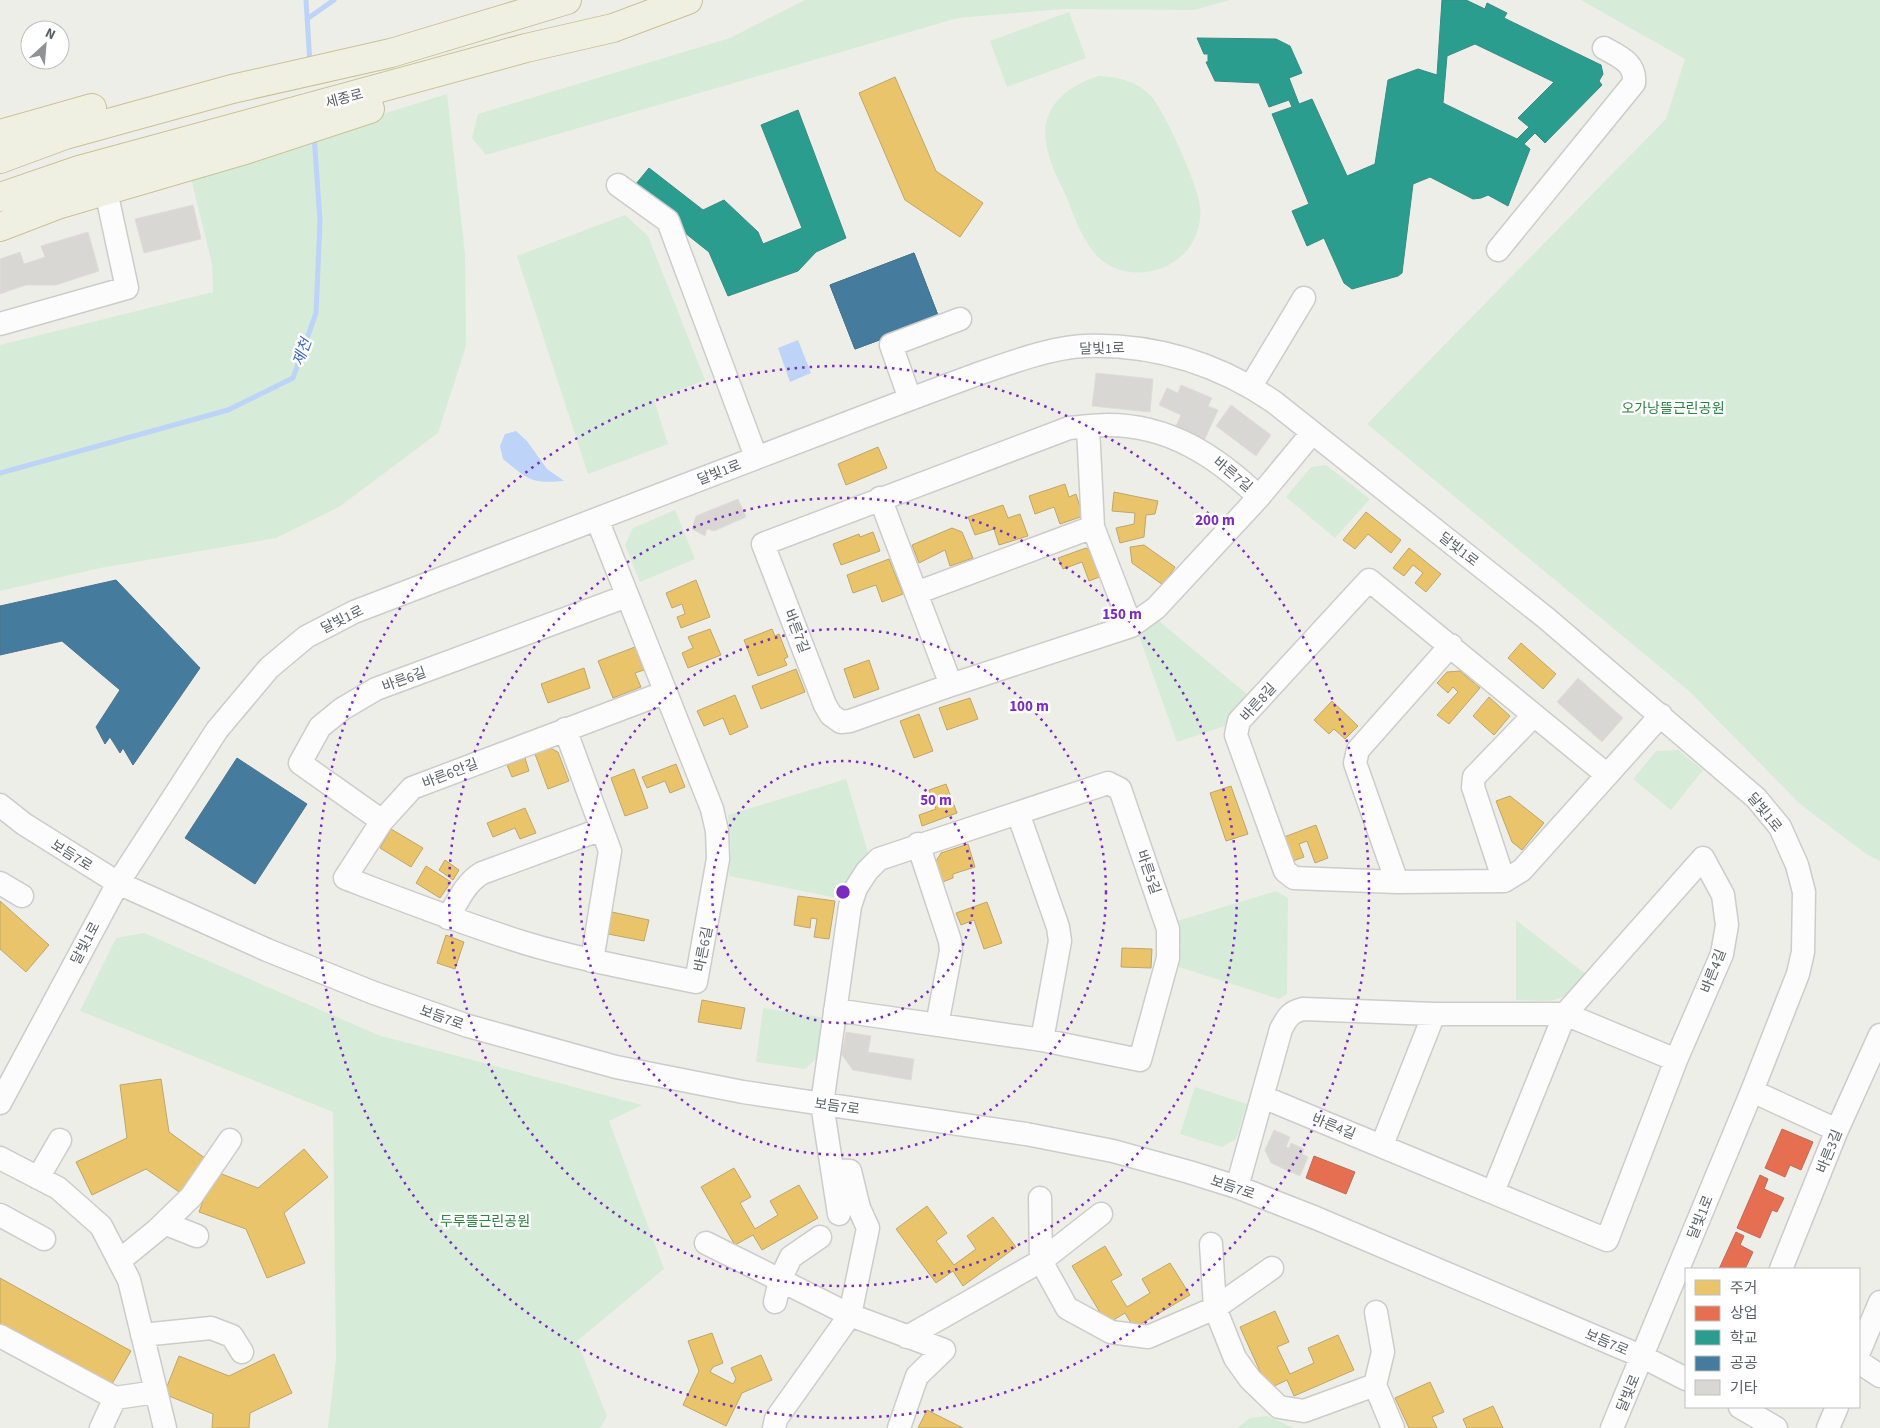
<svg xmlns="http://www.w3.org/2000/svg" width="1880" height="1428" font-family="'Source Sans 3','Noto Sans KR',sans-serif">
	<rect width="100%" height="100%" fill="#eeeee9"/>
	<path fill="#d6ebd8" d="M805 0H1230L1194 10 1063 9 958 18 486 155 472 138 478 114 730 38Z
		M1581 0H1880V861L1866 854 1800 804 1690 692 1367 424 1666 119 1685 59Z
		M1069 12 1086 58 1007 87 990 41Z
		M1099 76C1118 77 1137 81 1151 96 1164 110 1199 187 1200 206 1202 221 1197 237 1188 249 1165 278 1116 282 1093 251 1080 235 1074 215 1066 196 1058 179 1049 162 1046 143 1040 107 1068 85 1099 76Z
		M447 94 465 254 466 346 438 433 339 507 276 538 100 568 0 591V345L213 292 212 264 190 174Z
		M625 215 648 236 705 380 654 400 668 444 588 474 517 256Z
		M1326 465 1370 499 1335 538 1286 497 1311 467Z
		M675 510 695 559 640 582 625 545 633 528Z
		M1159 621 1248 695 1225 726 1177 742 1139 636Z
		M1678 750 1703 770 1671 810 1633 779 1656 751Z
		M846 779 868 852C854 867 847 879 842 899L729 876 731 849 728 815Z
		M1276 891 1288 898 1287 994 1279 999 1176 966 1181 945 1177 921Z
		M1516 920 1587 975C1559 1006 1556 1001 1516 1000Z
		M144 933 378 1035 642 1105 609 1121 664 1269 577 1341 607 1416 600 1428H328L336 1359 333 1112 80 1011 116 938Z
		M763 1008 825 1018 819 1056 805 1069 756 1062Z
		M1195 1087 1247 1104 1236 1139 1222 1147 1180 1134Z
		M1267 1416 1294 1428H1237L1250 1418Z"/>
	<path fill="#bdd3f8" d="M798 340 811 373 790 382 778 348Z
		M516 431 527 441 547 469 564 481C530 484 528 479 503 459L500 446 505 434Z"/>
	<path fill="#e9c46a" stroke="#bfa669" d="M895 77 936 171 983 203 960 237 905 200 859 93Z
		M878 447 887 468 846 485 838 464Z
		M1065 484 1069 497 1076 494 1083 516 1060 524 1054 507 1035 514 1029 496Z
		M1114 492 1158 501 1155 514 1146 515 1144 537 1120 543 1116 528 1134 524 1135 513 1112 511Z
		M1003 505 1008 518 1020 514 1028 536 999 545 994 529 975 535 968 517Z
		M1366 512 1401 540 1391 553 1368 534 1355 549 1343 540Z
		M952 528 962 532 973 558 950 566 945 550 919 563 912 545Z
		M873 532 880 551 841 565 833 544 859 534 860 537Z
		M1144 545 1175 567 1163 585 1132 563 1130 547Z
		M1086 548 1094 552 1102 576 1089 581 1082 562 1063 569 1058 558Z
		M1409 548 1441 574 1426 592 1415 583 1423 573 1413 565 1404 576 1393 568Z
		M889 559 903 594 882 602 876 585 853 593 847 575Z
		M696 580 710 617 681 628 677 617 685 614 682 604 672 608 666 593Z
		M710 629 721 655 688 668 682 653 693 648 688 637Z
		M772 629 775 636 779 634 788 657 784 659 787 665 758 676 744 640Z
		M1521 643 1556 674 1543 689 1508 658Z
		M635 647 644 670 635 673 641 687 613 698 598 661Z
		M869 660 879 689 854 698 844 669Z
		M584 668 590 688 548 703 541 684Z
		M796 669 805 692 761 709 752 686Z
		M1460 671 1480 688 1449 724 1437 715 1458 692 1453 687 1448 693 1437 683 1447 672Z
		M735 695 748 727 730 735 723 718 704 726 697 711Z
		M1489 697 1510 716 1494 735 1473 716Z
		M970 698 978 719 947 730 939 708Z
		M1332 701 1358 726 1345 739 1334 729 1329 734 1314 720Z
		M919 714 933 751 914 758 900 721Z
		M550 748 558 752 569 781 548 789 535 754Z
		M525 758 529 771 512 777 507 765Z
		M676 764 685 787 670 793 665 781 647 788 642 777Z
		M634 769 648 808 625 816 611 778Z
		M946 784 957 813 922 826 919 815 936 809 929 790Z
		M1231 786 1248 834 1226 841 1210 793Z
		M1510 796 1544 823 1522 850 1512 842 1496 801Z
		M525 808 536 833 520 839 515 828 493 837 487 823Z
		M1316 825 1328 858 1315 863 1307 841 1299 844 1304 857 1293 861 1284 837Z
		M391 829 423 848 411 867 380 848Z
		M968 844 975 867 953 874V878L940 883 933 866 941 853Z
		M445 860 459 870 453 880 439 870Z
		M426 866 451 882 440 898 416 883Z
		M798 896 835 901 829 939 814 937 817 919 811 918 810 928 794 925Z
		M0 901 49 945 26 972 0 949Z
		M987 902 1002 943 984 949 974 920 961 925 956 913Z
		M612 912 649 920 644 941 608 934Z
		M446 935 464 942 455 969 437 963Z
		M1122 948 1152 949 1151 968 1121 967Z
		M702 1000 745 1008 741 1029 698 1022Z
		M161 1079 169 1132 209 1161 185 1196 146 1169 92 1195 76 1162 127 1138 120 1085Z
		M304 1149 328 1177 284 1213 305 1263 267 1278 246 1229 199 1212 214 1171 258 1188Z
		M734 1168 751 1197 740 1203 755 1229 778 1215 770 1201 799 1185 818 1218 762 1250 753 1235 735 1245 701 1187Z
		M927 1206 947 1233 936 1241 954 1265 976 1249 967 1236 993 1217 1016 1247 963 1286 953 1271 936 1283 896 1229Z
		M1105 1246 1122 1275 1111 1281 1127 1307 1150 1293 1142 1279 1170 1263 1190 1295 1134 1328 1125 1313 1107 1324 1072 1266Z
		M0 1278 131 1351 109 1389 0 1328Z
		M1275 1311 1289 1342 1277 1347 1290 1374 1314 1363 1308 1348 1338 1335 1354 1370 1294 1396 1287 1380 1268 1389 1240 1327Z
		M712 1333 723 1363 713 1367 710 1372 733 1384 736 1379 731 1368 761 1355 772 1380 742 1393 726 1426 683 1405 699 1371 688 1341Z
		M274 1354 292 1393 250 1413 249 1428H212L213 1414 164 1394 179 1356 229 1376Z
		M1430 1382 1444 1412 1432 1417 1437 1428H1409L1395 1398Z
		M1493 1406 1503 1428H1467L1463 1419Z
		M927 1410 963 1428H918Z"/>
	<path fill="#e76f51" stroke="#be6a58" d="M1782 1129 1813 1142 1801 1170 1790 1165 1785 1177 1765 1168Z
		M1314 1156 1355 1172 1346 1194 1306 1178Z
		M1760 1175 1768 1179 1764 1189 1784 1198 1777 1212 1772 1210 1760 1238 1737 1228Z
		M1736 1232 1744 1236 1740 1245 1753 1252 1745 1269H1719Z"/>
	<path fill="#2a9d8f" stroke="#3a8b83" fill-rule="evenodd" d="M1442 0H1466L1485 9 1487 3 1507 13 1504 18 1601 65 1603 74 1599 81 1602 85 1545 143 1535 133 1524 144 1530 149 1508 206 1488 195 1481 198 1473 199 1430 177 1413 184 1402 273 1398 276 1352 289 1344 283 1324 238 1307 246 1292 211 1309 204 1272 114 1292 107 1289 100 1269 107 1259 83 1215 81 1206 62H1208V54H1204L1197 38 1276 39 1290 46 1302 73 1289 78 1299 104 1312 99 1347 176 1375 164 1388 80 1418 69 1437 75ZM1475 44 1554 82 1518 118 1529 127 1517 139 1443 103 1447 56Z
		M798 110 846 238 816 252 798 271 728 296 709 252 631 190 649 168 703 210 724 200 758 232 763 244 802 228 761 125Z
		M914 253 939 318 855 349 830 285Z"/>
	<path fill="#457b9d" stroke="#4c738d" d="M914 253 939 318 855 349 830 285Z
		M116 580 200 668 133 765 123 748 120 753 110 737 105 744 96 727 120 690 62 641 0 655V606Z
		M237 758 307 804 255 884 185 838Z"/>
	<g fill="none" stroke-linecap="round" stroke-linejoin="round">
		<path stroke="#bdd3f8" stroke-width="5" d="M306 0 310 64
			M307 19 334 0
			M0 473 228 410 293 378 316 313 320 221 314 135"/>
	</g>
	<path fill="#d8d7d3" stroke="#deddd8" d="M193 205 201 239 144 253 135 219Z
		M88 232 99 271 56 285H26L0 294V259L20 252 24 264 45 257 41 246Z
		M1096 373 1153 379 1150 412 1092 406Z
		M1181 385 1212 398 1208 406 1218 410 1204 441 1175 428 1181 415 1159 405 1167 388 1178 393Z
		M1231 405 1271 435 1256 456 1216 426Z
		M738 499 746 517 714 531 707 529 705 536 692 529 696 516Z
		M1578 678 1623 718 1602 742 1557 702Z
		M846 1032 871 1036 868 1052 914 1059 911 1080 853 1070 842 1055Z
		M1274 1130 1290 1137 1286 1147 1289 1148 1291 1143 1304 1149 1302 1154 1308 1157 1300 1176 1271 1163 1265 1150Z"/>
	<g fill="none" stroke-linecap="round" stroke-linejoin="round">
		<defs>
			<path id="minor" d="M618 185 668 221 756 457
				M1498 250 1634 83C1636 63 1620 57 1604 48
				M0 324 127 288 106 191
				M1251 386 1304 298
				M910 399 891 345 960 319
				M1088 427 1093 527 1131 626
				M1259 497C1216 456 1169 425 1108 425 1095 425 1082 427 1069 428L763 544 825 705 831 715 841 722 850 721 951 685 1131 626 1156 608 1259 497 1312 433
				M880 498 951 685
				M597 519 712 809 717 831 718 859 696 982C639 970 581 960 525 943 464 924 405 901 345 878L382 821 412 788 666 692
				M916 593 1093 527
				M565 729 610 851 592 961
				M1606 774 1369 580 1239 721 1236 735 1285 871 1294 878 1397 882 1504 881 1522 870 1661 715
				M0 805 24 824 118 883 267 950 374 993 468 1026 616 1067 743 1092 1026 1134 1113 1151 1189 1172 1237 1187 1316 1218 1643 1357 1686 1379
				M1018 813 1058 927 1060 941 1042 1040
				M382 821 300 763 320 727 342 709 376 689 627 596
				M918 844 950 941 951 951 937 1025
				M1504 881 1473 787 1474 777 1533 716
				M1397 882 1355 763 1358 750 1451 645
				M0 883 22 896
				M448 918C458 901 465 883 482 873L602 829
				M835 1010 1042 1040 1140 1060 1168 958V929L1120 789 1108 783 879 859 867 871 856 888 850 906 822 1104 839 1214
				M1752 1091 1837 1130
				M1263 1097 1607 1240 1676 1060 1722 954 1727 925 1723 895 1703 858 1565 1014 1493 1192
				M0 1103 118 883 217 730 269 668 306 637 354 612C515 550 676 488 837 427 883 409 929 392 975 375 1006 364 1052 347 1085 346 1154 344 1217 363 1274 402L1546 618 1756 798 1780 827 1797 865 1804 892 1803 952 1798 974 1752 1091 1612 1428
				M1382 1145 1434 1014
				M0 1158 58 1188 101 1226 129 1280 165 1428
				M38 1178 60 1140
				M1237 1187 1281 1029C1287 1018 1290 1012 1303 1009L1434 1014H1565L1676 1060
				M1040 1198 1041 1261 1067 1308 1111 1332 1148 1337 1215 1308 1211 1244
				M0 1215 44 1239
				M164 1223 197 1236
				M706 1243 850 1315 944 1350 917 1376 899 1428
				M119 1261 157 1230 191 1197 230 1140
				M1272 1268 1215 1308 1235 1358 1250 1379 1279 1407 1304 1411 1375 1385
				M1781 1269 1837 1130 1880 1035
				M775 1302 780 1280 791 1257 820 1237
				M1376 1312 1383 1352 1375 1385 1393 1428
				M142 1335 211 1328 232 1336 242 1352
				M0 1336 115 1398
				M907 1337 1041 1261 1101 1214
				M1859 1352 1880 1302
				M1859 1362 1880 1376
				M1740 1407 1776 1428
				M101 1428 115 1398 156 1392
				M774 1428 776 1419 850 1315 868 1228 859 1208 850 1171 832 1170
				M1828 1428 1837 1407"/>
			<path id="highway" d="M0 134 92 108
				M0 159 65 135 232 89 391 53 567 0
				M0 197 79 170 526 48 613 28 688 0
				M0 227 60 204 248 149 370 109"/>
		</defs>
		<use href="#minor" stroke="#cbcccb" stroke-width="25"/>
		<use href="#highway" stroke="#c7c295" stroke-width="30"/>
		<use href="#minor" stroke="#fcfcfc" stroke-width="22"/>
		<use href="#highway" stroke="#f0f0e2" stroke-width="28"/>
	</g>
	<g fill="none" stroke="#7b2cbf" stroke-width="2.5" stroke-dasharray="2.5 5">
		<circle cx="843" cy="892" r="131"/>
		<circle cx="843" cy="892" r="263"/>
		<circle cx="843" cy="892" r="394"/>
		<circle cx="843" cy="892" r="526"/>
	</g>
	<g text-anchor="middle" stroke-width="5" stroke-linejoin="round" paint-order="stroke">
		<g font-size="14" fill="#5e6067" stroke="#fff">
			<text transform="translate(344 98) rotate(-15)" y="5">세종로</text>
			<text transform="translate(1102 348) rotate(-1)" y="5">달빛1로</text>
			<text transform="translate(719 472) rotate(-21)" y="5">달빛1로</text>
			<text transform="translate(1233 474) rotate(40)" y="5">바른7길</text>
			<text transform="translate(1459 549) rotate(38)" y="5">달빛1로</text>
			<text transform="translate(342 619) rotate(-26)" y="5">달빛1로</text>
			<text transform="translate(797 631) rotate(69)" y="5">바른7길</text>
			<text transform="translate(404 679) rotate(-20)" y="5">바른6길</text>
			<text transform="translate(1258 702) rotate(-48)" y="5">바른8길</text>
			<text transform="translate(450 773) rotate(-21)" y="5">바른6안길</text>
			<text transform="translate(1765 812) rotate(51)" y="5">달빛1로</text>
			<text transform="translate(72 855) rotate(32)" y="5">보듬7로</text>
			<text transform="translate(1149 872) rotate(71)" y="5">바른5길</text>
			<text transform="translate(85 943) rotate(-62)" y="5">달빛1로</text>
			<text transform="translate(703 949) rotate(-79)" y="5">바른6길</text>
			<text transform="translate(1713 971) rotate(-69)" y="5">바른4길</text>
			<text transform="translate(442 1017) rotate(20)" y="5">보듬7로</text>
			<text transform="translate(837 1106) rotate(8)" y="5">보듬7로</text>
			<text transform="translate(1334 1126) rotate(22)" y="5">바른4길</text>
			<text transform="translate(1829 1151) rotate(-68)" y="5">바른3길</text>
			<text transform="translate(1233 1187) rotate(19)" y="5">보듬7로</text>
			<text transform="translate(1700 1217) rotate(-68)" y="5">달빛1로</text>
			<text transform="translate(1607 1342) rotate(23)" y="5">보듬7로</text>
			<text transform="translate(1628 1393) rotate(-67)" y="5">달빛로</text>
		</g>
		<g font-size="14" fill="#308345" stroke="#fff">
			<text x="1673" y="413">오가낭뜰근린공원</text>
			<text x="485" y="1226">두루뜰근린공원</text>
		</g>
		<g font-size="15" font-style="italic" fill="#4369c9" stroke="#fff">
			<text transform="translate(302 352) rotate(-70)" y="5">제천</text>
		</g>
	</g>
	<circle cx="843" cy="892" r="8" fill="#7b2cbf" stroke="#fff" stroke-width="2.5"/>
	<g font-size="15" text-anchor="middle" font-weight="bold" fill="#7b2cbf" stroke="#fff" stroke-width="5" stroke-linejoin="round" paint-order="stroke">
		<text x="1215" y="525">200 m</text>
		<text x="1122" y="619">150 m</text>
		<text x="1029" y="711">100 m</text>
		<text x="936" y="805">50 m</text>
	</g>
	<rect x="1685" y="1268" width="175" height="140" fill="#ffffff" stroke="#bfbfc2"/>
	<rect x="1695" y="1280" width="25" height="15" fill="#e9c46a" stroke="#bfbfc2"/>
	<text x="1730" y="1293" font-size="15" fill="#5e6067">주거</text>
	<rect x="1695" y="1306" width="25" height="15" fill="#e76f51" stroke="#bfbfc2"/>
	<text x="1730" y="1318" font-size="15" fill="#5e6067">상업</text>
	<rect x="1695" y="1330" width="25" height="15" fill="#2a9d8f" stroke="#bfbfc2"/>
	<text x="1730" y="1343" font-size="15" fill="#5e6067">학교</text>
	<rect x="1695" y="1356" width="25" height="15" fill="#457b9d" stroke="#bfbfc2"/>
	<text x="1730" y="1368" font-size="15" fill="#5e6067">공공</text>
	<rect x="1695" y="1380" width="25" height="15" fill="#d8d7d3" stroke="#bfbfc2"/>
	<text x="1730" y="1393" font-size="15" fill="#5e6067">기타</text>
	<g transform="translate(45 45) rotate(26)"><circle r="24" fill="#ffffff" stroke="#bfbfc2"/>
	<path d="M0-4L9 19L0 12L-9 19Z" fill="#909294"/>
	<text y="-8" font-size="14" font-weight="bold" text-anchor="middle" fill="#5e6067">N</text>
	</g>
</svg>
